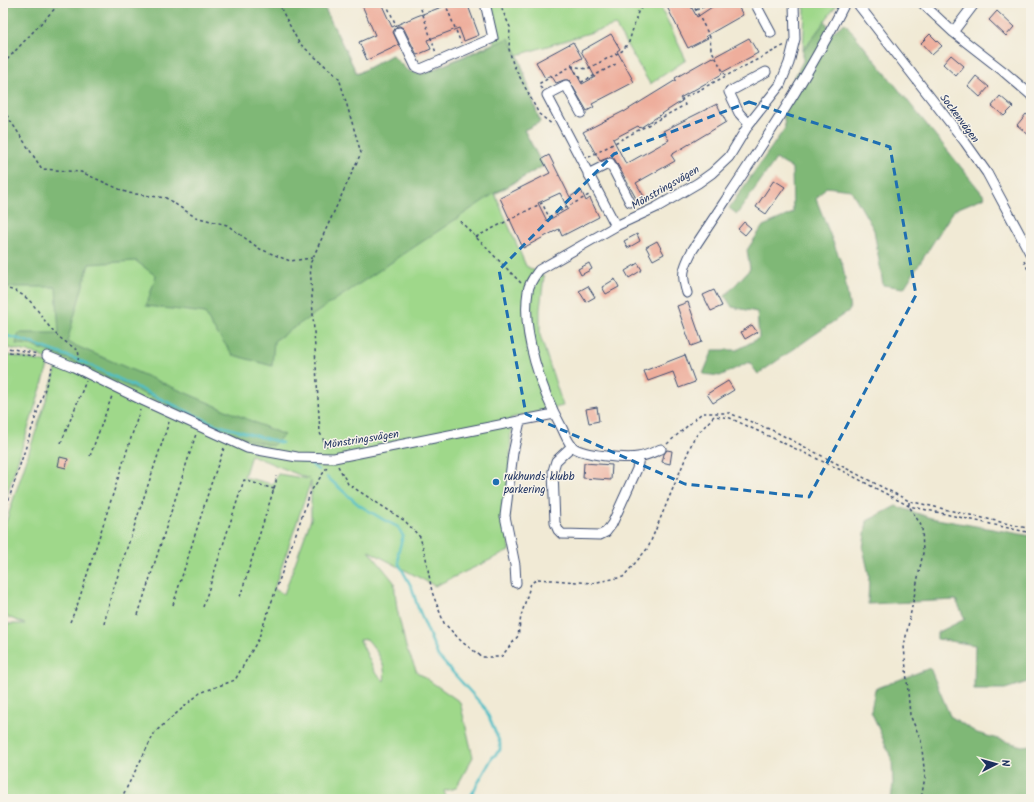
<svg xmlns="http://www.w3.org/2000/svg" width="1034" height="802" font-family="Kalam,sans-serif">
	<rect width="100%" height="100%" fill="#f7f3e8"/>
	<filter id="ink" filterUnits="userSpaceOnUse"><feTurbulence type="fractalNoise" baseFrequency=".025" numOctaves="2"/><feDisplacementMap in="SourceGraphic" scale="8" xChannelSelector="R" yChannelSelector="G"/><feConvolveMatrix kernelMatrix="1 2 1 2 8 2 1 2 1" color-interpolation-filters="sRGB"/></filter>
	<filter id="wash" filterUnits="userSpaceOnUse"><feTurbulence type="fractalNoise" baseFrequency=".012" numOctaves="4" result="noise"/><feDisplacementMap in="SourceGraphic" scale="16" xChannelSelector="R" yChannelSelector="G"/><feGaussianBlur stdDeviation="0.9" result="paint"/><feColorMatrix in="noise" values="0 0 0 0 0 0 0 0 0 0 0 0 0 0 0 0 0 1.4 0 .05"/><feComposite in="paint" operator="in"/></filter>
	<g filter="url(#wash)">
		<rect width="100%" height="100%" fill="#f1ead5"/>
		<path fill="#9fd88a" stroke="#5d8474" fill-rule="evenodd" d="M3 3H322L357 74 392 55 408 71 423 74 494 43 489 3H659L686 60 650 84 615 25 518 55 540 122 524 130 543 166 495 194 526 266 544 276 540 309V335L563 406 511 418 509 551 435 586 369 551 394 582 397 609 406 647 417 672 460 702 473 757 456 788 444 791 447 799H3V624H25L3 615V531L57 367 68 370 34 353 3 347ZM251 455 309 479 278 474 272 484 244 477ZM311 481V519L284 594 274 589ZM367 639C377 651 387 665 384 681L375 672 360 640Z
			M803 3H838L803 51 805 10Z
			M3 354 49 363 3 507Z"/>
		<path fill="#7fb876" stroke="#4d746a" d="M3 3H322L357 74 392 55 408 71 423 74 509 38 518 55 540 122 524 130 543 166 495 193 274 341 272 366 233 355 211 325 205 313 146 306 156 276 136 261 89 264 67 342 284 435 272 446 242 438 69 360 31 345 16 344 19 333H59L56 287H3Z
			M825 21 831 33 845 23 985 197 954 210 904 288 883 285 874 230 851 190 826 187 816 199 843 267 850 310 758 374 749 362 720 376 703 374 713 350H737L759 338 757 312 732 307 725 296 750 269 747 250 763 226 793 213 792 168 776 159 737 214 729 208 785 128 782 101 803 61V51Z
			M896 506 931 518 1031 536V681L1005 689H974L975 645 937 639V633L965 619 956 600 868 604 869 575 863 548 867 521Z
			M930 668 950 716 977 733 1022 746 1031 745V799H891L893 784 892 760 871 711 875 689Z"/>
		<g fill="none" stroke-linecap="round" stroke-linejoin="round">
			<path stroke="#4fbec6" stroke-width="2.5" d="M3 335 23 340 81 361 214 424 282 443
				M302 461 309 462 318 470
				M327 477 359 505 384 520 398 527 403 536 398 553 399 564 412 588 417 605 438 656 485 708 500 743V750L492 758 469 799"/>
		</g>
		<g id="blocks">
			<path fill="#eeae9c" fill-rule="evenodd" d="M361 3H381L392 27 417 16 453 3H467L479 35 464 41 459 28 427 40 431 49 417 55 404 29 400 26H397L393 32 399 45 367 60 359 42 375 35Z
				M665 3H689L697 17 718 3H736L743 15 706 36 708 38 688 48Z
				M997 11 1014 27 1006 36 989 20Z
				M611 34 620 49 617 51 634 82 592 104 594 107 587 111 569 80H564L556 83 551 75 545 78 536 62 573 42 582 58 571 64 582 84 595 77 581 51Z
				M930 34 942 46 932 55 921 43Z
				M749 38 758 53 721 73 722 74 680 98 682 101 640 128 638 126 613 139 626 164 669 140 663 131 717 104 726 122 671 155 675 161 636 183 645 198 638 202 615 160 613 157H610L600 161 583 132 624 111V112L676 80 675 78 712 57V58Z
				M951 55 964 66 956 76 943 64Z
				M976 76 989 87 980 97 968 86Z
				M1000 96 1013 107 1004 116 992 106Z
				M1026 114 1031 118V137L1017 125Z
				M549 155 570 197 581 190 586 201 590 198 599 217 562 236 559 229 523 248 500 198 550 173 542 159ZM560 193 568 209 547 221 538 203Z
				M774 180 785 187 766 214 756 207Z
				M744 222 751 228 745 235 738 229Z
				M637 234 640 241 628 248 624 241Z
				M657 241 664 254 653 260 646 247Z
				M589 263 592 269 581 275 578 269Z
				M638 263 642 270 629 278 625 271Z
				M615 279 619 287 606 294 602 287Z
				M588 286 595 297 586 302 579 291Z
				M714 290 722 306 711 311 703 295Z
				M688 302 702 342 691 346 677 306Z
				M752 325 757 332 745 339 741 332Z
				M685 355 695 382 679 388 673 372 648 381 644 371Z
				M728 381 734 390 713 403 707 394Z
				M597 407 599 421 589 423 586 409Z
				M667 450 672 451 670 464 662 462 664 454Z
				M60 457 68 459 66 468 58 466Z
				M584 463 612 465 611 480 583 478Z"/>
		</g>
	</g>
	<g filter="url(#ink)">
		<use href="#blocks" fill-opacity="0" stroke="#3b4b70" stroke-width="1"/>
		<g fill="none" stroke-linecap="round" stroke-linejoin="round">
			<defs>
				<path id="minor" d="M755 3 771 33
					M857 3 965 142 987 173 1031 255
					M922 3 953 32 1003 71 1031 95
					M399 32 416 67 421 69 493 38 485 3
					M953 32 975 3
					M581 113 566 85 547 95 616 226
					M749 124 739 113 729 92 766 72
					M588 174 610 163 630 202
					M687 293C681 274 683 269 692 251 745 170 802 89 845 3
					M47 356 74 367 144 401 247 448 297 457 334 458 554 414
					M572 446 556 461 553 471 555 523 558 530 562 534 600 535 606 532 612 524 637 469 639 457
					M661 449C654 452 646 456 638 457 625 459 582 455 573 447 568 443 565 434 562 428 542 392 521 333 528 291 529 283 534 277 539 270L616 226 657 207 698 183 712 173 729 157 749 124 780 85 789 63 795 39 794 3
					M516 583 515 565 505 516 513 453 520 421"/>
			</defs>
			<use href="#minor" stroke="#3b4b70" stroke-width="11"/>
			<path stroke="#3b4b70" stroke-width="1.5" stroke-dasharray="3 3" stroke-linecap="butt" d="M278 3 299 43 339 78 361 153 310 264 320 433 328 449
				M386 3 395 23
				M419 3 436 53
				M445 3 461 43
				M499 3 510 27 509 49 513 64 539 114 553 125
				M692 3 710 37 711 49 725 75
				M696 10 711 3
				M3 64 60 3
				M572 66 582 82 616 64
				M542 89 540 87V83L572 66 587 69 622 51 629 42 638 12 646 3
				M3 104 6 114 42 169 81 172 128 193 166 198 195 217 227 225 260 249 290 261 312 258
				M589 157 685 105 682 99 785 45
				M460 221 521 283
				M476 237 542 203 549 217 589 195
				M1024 261 1031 276
				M3 288C30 292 36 310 51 329 59 338 68 344 78 350L79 356 78 360
				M3 347 38 354
				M3 351 38 357
				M61 443 86 381
				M667 444 702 413H729L774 431 909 501 1031 529
				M90 456 112 396
				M338 466 348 484 405 521 420 537 426 558 432 592 444 623 462 642 482 657H501L518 636 521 616 531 583 538 579 592 583 623 577 648 548 694 438 714 416 730 418 843 471 909 506 1031 533
				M909 502V506L922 527 923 553 904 646 910 715 921 740 925 777 921 799
				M3 517 52 367
				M240 597 276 482V476
				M173 605 211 484 224 448
				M203 607 244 480 274 489
				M138 615 196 434
				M70 622 77 606 140 410
				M104 624 111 596 169 422
				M121 799 155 732 200 693 235 680 258 640 311 491 328 466"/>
			<use href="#minor" stroke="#fff" stroke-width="9"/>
		</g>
	</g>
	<path fill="none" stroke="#1f6fb2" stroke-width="3" stroke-dasharray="8 5" stroke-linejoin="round" d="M749 102 890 147 916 295 809 497 685 484 526 414 499 270 614 154Z"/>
	<circle fill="#1f6fb2" stroke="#f7f3e8" stroke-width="1.5" cx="496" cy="482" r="4"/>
	<g text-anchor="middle" stroke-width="3" stroke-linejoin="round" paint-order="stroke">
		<g font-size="11" fill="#1b2f5e" stroke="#f7f3e8">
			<text transform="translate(960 118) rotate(53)" y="4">Sockenvägen</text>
			<text transform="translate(665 187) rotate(-30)" y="4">Mönstringsvägen</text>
			<text transform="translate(361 439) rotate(-9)" y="4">Mönstringsvägen</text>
		</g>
		<g font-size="11" fill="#1b2f5e" stroke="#f7f3e8" text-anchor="start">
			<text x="504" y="480">rukhunds klubb<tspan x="504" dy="13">parkering</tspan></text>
		</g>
	</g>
	<rect width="1034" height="802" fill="none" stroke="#f7f3e8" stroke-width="16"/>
	<g transform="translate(996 764) rotate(84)" stroke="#f7f3e8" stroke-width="3" paint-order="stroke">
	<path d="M0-3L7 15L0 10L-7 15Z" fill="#1b2f5e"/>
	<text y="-6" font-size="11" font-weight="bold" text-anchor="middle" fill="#1b2f5e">N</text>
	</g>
</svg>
